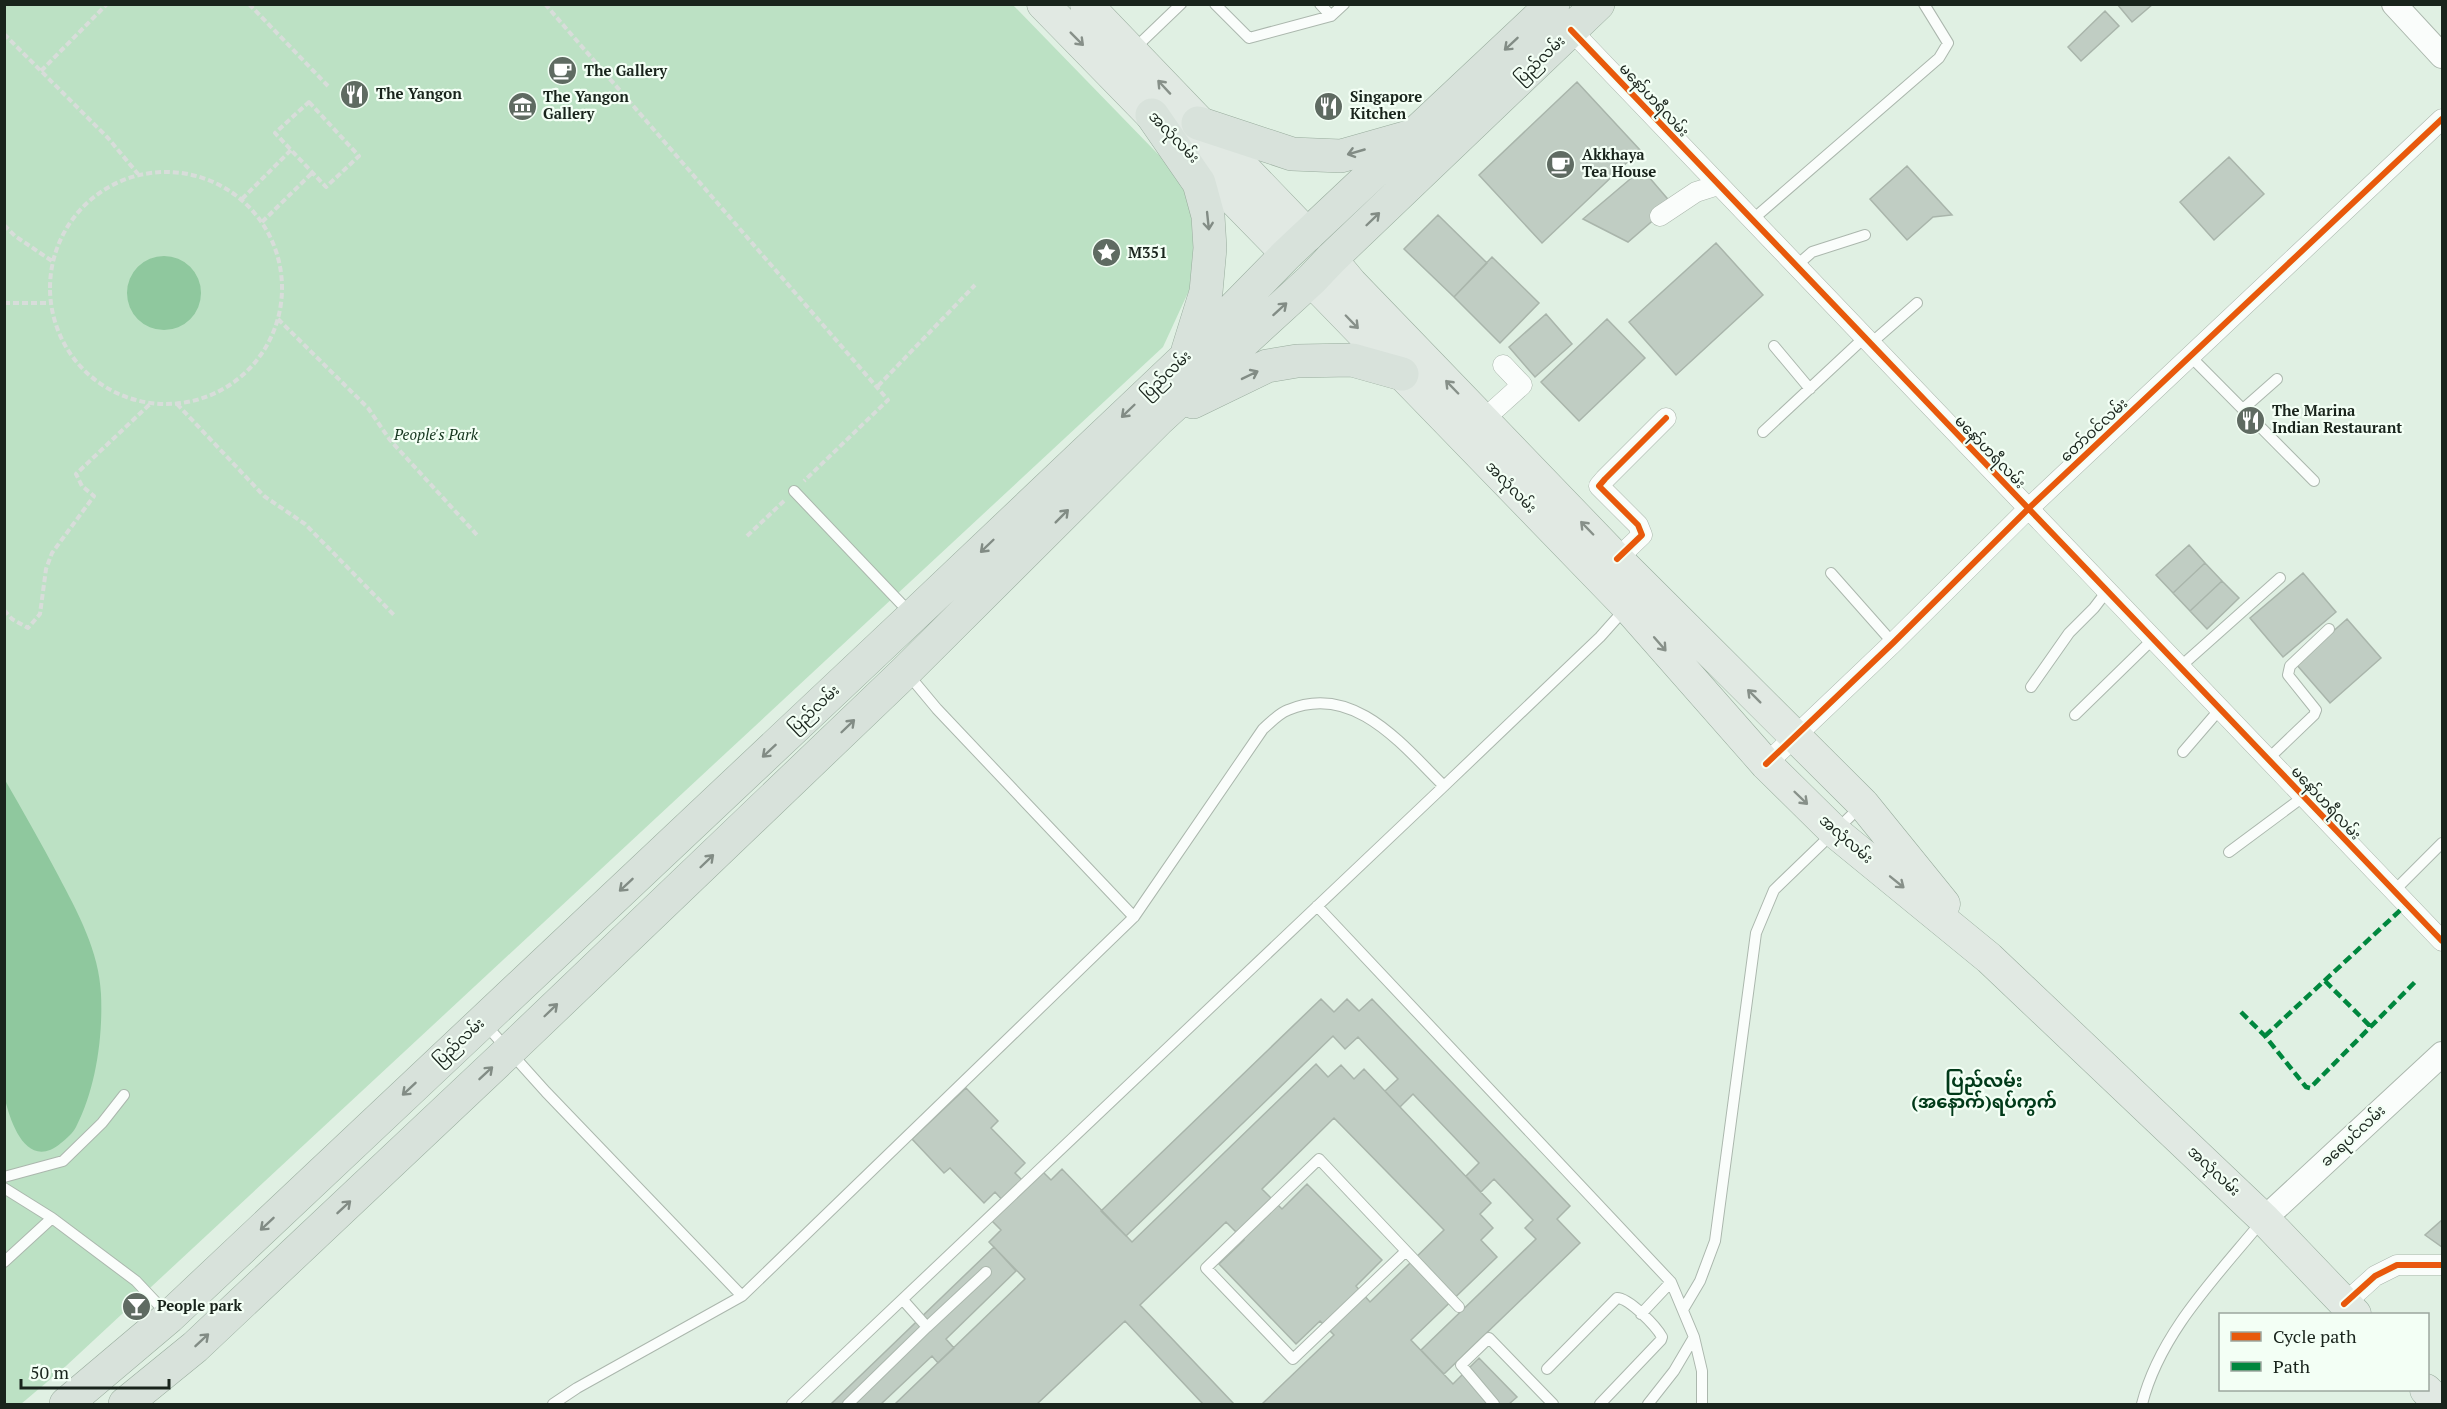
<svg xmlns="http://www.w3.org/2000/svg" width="2447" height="1409" font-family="'PT Serif','Noto Sans Myanmar',serif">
	<rect width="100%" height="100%" fill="#e0f0e3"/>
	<path fill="#bce1c4" d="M5 5H1013L1188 185 1198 271 1163 347 66 1366 21 1404H5Z"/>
	<path fill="#8fc89e" d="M127 293a37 37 0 1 1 74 0a37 37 0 1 1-74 0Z
		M5 780C23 811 41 843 58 875 78 913 99 951 101 994 103 1037 96 1088 76 1127 73 1133 66 1139 61 1143 28 1171 11 1125 5 1099Z"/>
	<path fill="#c0cdc3" stroke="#a9b5ab" stroke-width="1.5" fill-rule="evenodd" d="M2117 4H2153L2132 22Z
		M2105 11 2119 26 2081 61 2068 47Z
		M1577 82 1640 150 1542 243 1479 175Z
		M2229 157 2264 194 2214 240 2180 202Z
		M1907 166 1952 215 1933 217 1907 240 1870 199Z
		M1642 169 1672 204 1628 242 1583 219Z
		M1438 215 1487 263 1454 297 1404 249Z
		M1716 243 1763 295 1676 375 1629 322Z
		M1492 257 1539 303 1500 343 1454 297Z
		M1546 314 1572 344 1535 377 1509 347Z
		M1607 319 1645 358 1579 421 1541 382Z
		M2189 545 2205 563 2173 593 2156 575Z
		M2205 563 2222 581 2190 611 2173 593Z
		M2303 573 2336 612 2283 657 2250 618Z
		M2222 581 2239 598 2207 629 2190 611Z
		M2347 619 2381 658 2330 703 2296 664Z
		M1321 999 1334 1012 1347 999 1359 1011 1372 999 1570 1206 1557 1219 1580 1243 1444 1374 1421 1350 1536 1239 1525 1228 1533 1220 1494 1179 1481 1192 1466 1176 1479 1163 1413 1094 1400 1107 1385 1091 1398 1079 1358 1037 1345 1049 1333 1036 1126 1236 1101 1211Z
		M1316 1064 1328 1077 1341 1065 1354 1079 1364 1069 1491 1203 1480 1214 1493 1228 1481 1240 1497 1257 1411 1340 1453 1384 1479 1358 1517 1397 1509 1404H1262L1334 1335 1320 1321 1296 1344 1219 1264 1244 1240 1226 1222 1140 1305 1234 1404H1203L1125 1321 1037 1404H895L1025 1279 989 1242 1001 1230 989 1218 1005 1203 995 1192 984 1203 950 1168 944 1173 912 1139 966 1088 998 1121 991 1128 1025 1163 1015 1173 1025 1183 1040 1169 1051 1180 1062 1169 1132 1242ZM1334 1118 1444 1230 1370 1302 1356 1286 1382 1260 1307 1184 1282 1209 1262 1189Z
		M2442 1220V1247L2425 1235Z
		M994 1247 1016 1271 946 1339 954 1348 938 1363 932 1356 881 1404H831Z"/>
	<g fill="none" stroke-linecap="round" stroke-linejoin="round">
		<defs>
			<path id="service" d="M1215 4 1249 38 1331 16 1344 4
				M1320 4 1331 16
				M1133 50 1181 4
				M1752 220 1939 58 1948 43 1924 4
				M1796 266 1812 252 1865 235
				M1870 344 1917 303
				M1774 346 1810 389
				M2190 356 2314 481
				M2243 409 2277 379
				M1763 432 1865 337
				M794 491 911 614
				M1831 573 1893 643
				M2180 667 2280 578
				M907 673 937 709 1134 917
				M2031 687 2069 633 2094 608 2107 591
				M2075 715 2153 639
				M2183 752 2220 709
				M2268 759 2314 715 2316 710 2288 675 2290 666 2329 629
				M2229 852 2303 797
				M2394 891 2442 843
				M1317 906 1671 1282 1694 1337 1702 1371V1404
				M484 1023 546 1092 742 1296
				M1319 1159 1406 1251 1293 1359 1206 1268Z
				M4 1177 63 1161 102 1123 124 1095
				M4 1188 52 1218 136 1281 167 1314
				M1406 1251 1459 1307
				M4 1262 52 1218
				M1684 1308 1700 1281 1715 1241 1756 933 1774 890 1860 807
				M1641 1314 1671 1282
				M927 1327 986 1272
				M1547 1369 1617 1298C1629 1298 1656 1326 1662 1337L1661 1340 1600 1404
				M553 1404 577 1388 742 1296 1134 917 1263 729C1270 723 1279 713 1288 710 1354 682 1403 746 1444 786
				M792 1404 1444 786 1600 637 1625 609
				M848 1404 927 1327 903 1300
				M1494 1404 1461 1365 1489 1338 1553 1404
				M1648 1404 1674 1371 1694 1337
				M2142 1404C2160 1333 2216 1277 2262 1221"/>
			<path id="minor" d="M1571 30 2442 941
				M1660 216 1696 192 1718 185
				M1483 420 1522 385 1503 365
				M1617 559 1642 535 1638 525 1599 486 1605 479 1666 418
				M1766 764 1893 643 2028 509 2442 119
				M2344 1304 2375 1276 2397 1265H2442"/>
			<path id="tertiary" d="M2394 4 2442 56
				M2264 1219 2442 1054"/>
			<path id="primary" d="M1043 4 1287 254
				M1086 4 1308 235
				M1331 259 1351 283 1617 559 1863 804 1944 904
				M1311 280 1627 606 1766 764 1835 832 1989 958 2264 1219 2355 1314
				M2426 1390 2440 1404"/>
			<path id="trunk" d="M1152 115 1199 183 1208 216 1210 248 1206 292 1188 350
				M1198 123 1292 154 1341 156 1408 137
				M1193 402 1267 366 1297 361 1352 360 1402 374
				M66 1404 169 1317 913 616 1186 357 1287 254 1553 4
				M125 1404 195 1347 509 1051 905 672 1159 419 1311 280 1331 259 1598 4"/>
		</defs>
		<use href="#service" stroke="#abb7ad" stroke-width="12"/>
		<use href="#minor" stroke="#abb7ad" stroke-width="21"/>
		<use href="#tertiary" stroke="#abb7ad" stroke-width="26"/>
		<use href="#primary" stroke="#98ac9d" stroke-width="33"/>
		<use href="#trunk" stroke="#98ac9d" stroke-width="34"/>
		<path stroke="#d8ddda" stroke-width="4" stroke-dasharray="6 3" stroke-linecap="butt" d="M249 4 328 86
			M545 4 888 400 804 481
			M4 34 108 138 138 174
			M41 71 107 4
			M309 102 359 156 326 187 275 133Z
			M50 288a116 116 0 1 1 232 0a116 116 0 1 1-232 0Z
			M242 199 291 150
			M262 222 312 173
			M4 225 15 236 52 261
			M4 303H50
			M278 319 368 408 390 440 477 535
			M878 386 975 285
			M177 404 264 496 305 524 395 616
			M747 536 784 501
			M4 610 12 619 28 628 40 614 46 569 52 553 94 496 82 486 76 474 150 404"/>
		<use href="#service" stroke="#fafdfb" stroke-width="10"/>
		<use href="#minor" stroke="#fafdfb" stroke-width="20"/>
		<use href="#tertiary" stroke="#fafdfb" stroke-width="24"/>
		<use href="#primary" stroke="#e1e9e3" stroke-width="32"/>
		<use href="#trunk" stroke="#d8e2db" stroke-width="33"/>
		<path stroke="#00873e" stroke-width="4.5" stroke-dasharray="9 4.5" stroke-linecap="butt" d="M2325 981 2372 1028
			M2241 1012 2265 1036 2306 1087 2310 1088 2416 981
			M2265 1036 2407 904"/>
		<defs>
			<path id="cycleway" d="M1571 30 2442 941
				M1617 559 1642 535 1638 525 1599 486 1605 479 1666 418
				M1766 764 1893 643 2028 509 2442 119
				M2344 1304 2375 1276 2397 1265H2442"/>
		</defs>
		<use href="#cycleway" stroke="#f3fff5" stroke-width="10"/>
		<use href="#cycleway" stroke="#e8590c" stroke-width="6"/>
	</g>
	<defs><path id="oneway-shaft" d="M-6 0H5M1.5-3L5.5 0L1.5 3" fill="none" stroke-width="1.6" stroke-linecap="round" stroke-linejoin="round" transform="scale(1.5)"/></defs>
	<g stroke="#879089">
		<use href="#oneway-shaft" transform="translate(1077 39) rotate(45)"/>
		<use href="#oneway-shaft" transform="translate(1164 87) rotate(-133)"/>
		<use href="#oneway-shaft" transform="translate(1352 322) rotate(46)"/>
		<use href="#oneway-shaft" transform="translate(1452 387) rotate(-134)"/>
		<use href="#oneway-shaft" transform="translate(1587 528) rotate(-134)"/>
		<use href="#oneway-shaft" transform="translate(1660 644) rotate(49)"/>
		<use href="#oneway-shaft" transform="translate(1754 696) rotate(-135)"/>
		<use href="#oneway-shaft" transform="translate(1801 798) rotate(44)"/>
		<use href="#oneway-shaft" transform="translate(1897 882) rotate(39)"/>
	</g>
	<g stroke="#828c85">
		<use href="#oneway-shaft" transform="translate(1511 44) rotate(137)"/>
		<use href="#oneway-shaft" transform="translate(1356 152) rotate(164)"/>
		<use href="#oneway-shaft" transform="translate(1373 219) rotate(-44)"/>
		<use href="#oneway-shaft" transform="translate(1208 221) rotate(84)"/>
		<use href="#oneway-shaft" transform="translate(1280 309) rotate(-42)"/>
		<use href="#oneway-shaft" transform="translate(1250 375) rotate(-26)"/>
		<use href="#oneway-shaft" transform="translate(1128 411) rotate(136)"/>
		<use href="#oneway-shaft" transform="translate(1062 516) rotate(-45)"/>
		<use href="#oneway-shaft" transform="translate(987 546) rotate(136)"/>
		<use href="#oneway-shaft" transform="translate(848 726) rotate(-44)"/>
		<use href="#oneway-shaft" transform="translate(769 751) rotate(137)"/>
		<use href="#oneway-shaft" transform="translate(707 861) rotate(-44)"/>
		<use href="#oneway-shaft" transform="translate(626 885) rotate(137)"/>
		<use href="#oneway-shaft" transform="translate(551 1010) rotate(-44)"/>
		<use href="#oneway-shaft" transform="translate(486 1073) rotate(-43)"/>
		<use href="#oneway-shaft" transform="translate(409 1089) rotate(137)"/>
		<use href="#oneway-shaft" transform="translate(344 1207) rotate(-43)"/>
		<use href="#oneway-shaft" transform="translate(267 1224) rotate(137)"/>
		<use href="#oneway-shaft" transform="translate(202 1340) rotate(-43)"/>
	</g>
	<defs>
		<symbol id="cafe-disc" viewBox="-11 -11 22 22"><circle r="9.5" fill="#5f6b62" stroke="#f3fff5"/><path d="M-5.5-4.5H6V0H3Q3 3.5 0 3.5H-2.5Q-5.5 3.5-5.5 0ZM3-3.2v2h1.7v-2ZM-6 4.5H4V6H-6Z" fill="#fff"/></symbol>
		<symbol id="restaurant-disc" viewBox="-11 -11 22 22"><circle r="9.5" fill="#5f6b62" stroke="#f3fff5"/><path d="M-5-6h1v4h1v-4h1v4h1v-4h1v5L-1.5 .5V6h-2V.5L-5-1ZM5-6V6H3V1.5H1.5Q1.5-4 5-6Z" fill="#fff"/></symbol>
		<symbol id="museum-disc" viewBox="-11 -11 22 22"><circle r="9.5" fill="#5f6b62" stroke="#f3fff5"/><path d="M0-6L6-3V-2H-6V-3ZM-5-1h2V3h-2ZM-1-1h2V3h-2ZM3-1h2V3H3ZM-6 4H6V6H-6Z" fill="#fff"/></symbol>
		<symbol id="sight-disc" viewBox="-11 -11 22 22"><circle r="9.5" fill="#5f6b62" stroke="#f3fff5"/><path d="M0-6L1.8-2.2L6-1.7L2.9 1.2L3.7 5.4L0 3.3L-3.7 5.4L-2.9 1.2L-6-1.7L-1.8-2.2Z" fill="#fff"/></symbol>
		<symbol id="bar-disc" viewBox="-11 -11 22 22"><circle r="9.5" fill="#5f6b62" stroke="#f3fff5"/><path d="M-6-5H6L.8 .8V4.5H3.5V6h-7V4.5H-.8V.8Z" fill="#fff"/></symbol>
	</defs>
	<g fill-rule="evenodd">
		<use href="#cafe-disc" x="546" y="54" width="33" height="33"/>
		<use href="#restaurant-disc" x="338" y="78" width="33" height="33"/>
		<use href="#museum-disc" x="506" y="90" width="33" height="33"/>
		<use href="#restaurant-disc" x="1312" y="90" width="33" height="33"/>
		<use href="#cafe-disc" x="1544" y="148" width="33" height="33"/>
		<use href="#sight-disc" x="1090" y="236" width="33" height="33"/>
		<use href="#restaurant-disc" x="2234" y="404" width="33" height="33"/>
		<use href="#bar-disc" x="120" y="1290" width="33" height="33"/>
	</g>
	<g text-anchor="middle" stroke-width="4.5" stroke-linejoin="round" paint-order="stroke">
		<g font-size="15" fill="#19241c" stroke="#f3fff5">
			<text transform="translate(1540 60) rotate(-44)" y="5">ပြည်လမ်း</text>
			<text transform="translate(1654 100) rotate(47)" y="5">မနော်ဟရီလမ်း</text>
			<text transform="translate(1174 137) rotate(46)" y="5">အလုံလမ်း</text>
			<text transform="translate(1166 375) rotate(-44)" y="5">ပြည်လမ်း</text>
			<text transform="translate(2094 430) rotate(-43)" y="5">တော်ဝင်လမ်း</text>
			<text transform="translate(1990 452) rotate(46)" y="5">မနော်ဟရီလမ်း</text>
			<text transform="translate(1511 487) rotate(46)" y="5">အလုံလမ်း</text>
			<text transform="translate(814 709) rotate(-43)" y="5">ပြည်လမ်း</text>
			<text transform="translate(2326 803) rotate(47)" y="5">မနော်ဟရီလမ်း</text>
			<text transform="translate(1846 839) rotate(41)" y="5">အလုံလမ်း</text>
			<text transform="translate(459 1042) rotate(-43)" y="5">ပြည်လမ်း</text>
			<text transform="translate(2353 1136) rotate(-43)" y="5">ခရေပင်လမ်း</text>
			<text transform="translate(2214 1171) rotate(43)" y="5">အလုံလမ်း</text>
		</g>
		<g font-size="15" font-weight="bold" fill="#19241c" stroke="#f3fff5" text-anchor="start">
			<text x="584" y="76">The Gallery</text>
			<text x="376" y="99">The Yangon</text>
			<text x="543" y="102">The Yangon<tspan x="543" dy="17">Gallery</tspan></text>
			<text x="1350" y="102">Singapore<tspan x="1350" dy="17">Kitchen</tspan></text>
			<text x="1582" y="160">Akkhaya<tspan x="1582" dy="17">Tea House</tspan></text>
			<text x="1128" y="258">M351</text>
			<text x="2272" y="416">The Marina<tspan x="2272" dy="17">Indian Restaurant</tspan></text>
			<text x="157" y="1311">People park</text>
		</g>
		<g font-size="15" font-style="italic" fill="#16361f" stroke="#f3fff5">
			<text x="436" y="440">People's Park</text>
		</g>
		<g font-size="18" font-weight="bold" fill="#013a19" stroke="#f3fff5">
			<text x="1984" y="1087">ပြည်လမ်း<tspan x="1984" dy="21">(အနောက်)ရပ်ကွက်</tspan></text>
		</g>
	</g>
	<rect width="2447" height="1409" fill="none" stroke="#19241c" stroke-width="12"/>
	<rect x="2219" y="1313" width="210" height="78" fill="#f3fff5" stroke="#9ca79e" stroke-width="1.5"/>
	<rect x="2231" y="1332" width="30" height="9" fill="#e8590c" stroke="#9ca79e" stroke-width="1.5"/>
	<text x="2273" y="1343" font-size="18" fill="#19241c">Cycle path</text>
	<rect x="2231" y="1362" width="30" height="9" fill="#00873e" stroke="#9ca79e" stroke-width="1.5"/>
	<text x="2273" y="1373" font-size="18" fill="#19241c">Path</text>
	<path d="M21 1379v9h148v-9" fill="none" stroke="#19241c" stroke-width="3"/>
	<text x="30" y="1379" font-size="18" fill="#19241c" stroke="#f3fff5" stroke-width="4.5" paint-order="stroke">50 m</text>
</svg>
